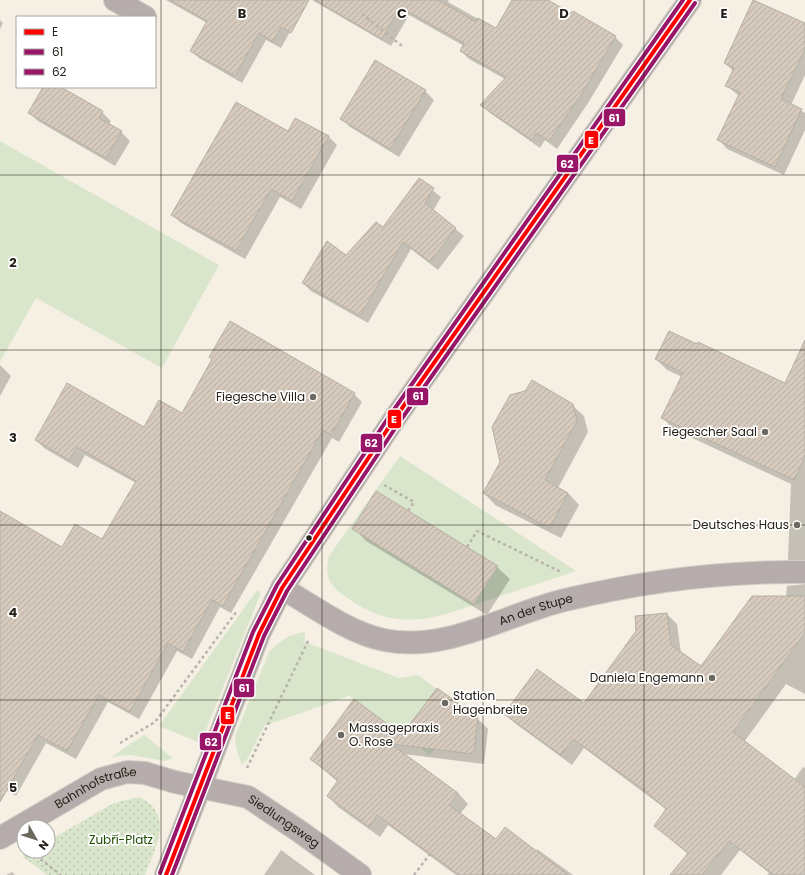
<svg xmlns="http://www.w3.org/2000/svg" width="805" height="875" font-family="Poppins,sans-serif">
	<defs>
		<pattern id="park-dots" width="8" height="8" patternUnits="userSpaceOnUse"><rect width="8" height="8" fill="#dae6cc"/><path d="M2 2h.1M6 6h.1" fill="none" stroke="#bbc5ae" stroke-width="1.8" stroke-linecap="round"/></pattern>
		<pattern id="building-hatch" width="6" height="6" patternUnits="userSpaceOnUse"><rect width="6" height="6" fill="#d6cabc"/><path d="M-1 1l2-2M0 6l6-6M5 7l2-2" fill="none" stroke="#b8ada1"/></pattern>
	</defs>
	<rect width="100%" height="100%" fill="#f5f0e3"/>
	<path fill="#dae6cc" d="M0 141 219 265 162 368 36 298 0 362Z
		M400 456 576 571C547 581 518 590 489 600 434 618 399 635 346 597 329 585 324 576 329 556Z
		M257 590 261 593 204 735 198 742 159 726Z
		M305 632V642L399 678 418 675 465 710 430 755 349 696 264 726 248 758 242 765 236 748 235 736 269 652C280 641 289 634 305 632Z
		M144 735 173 758 165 761 130 755 111 757Z"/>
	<path fill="url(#park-dots)" d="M139 797C175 814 156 847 145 875H47L22 856 31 851H48V841L114 803Z"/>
	<path fill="#0003" d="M166 0H266L296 21 281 48 266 40 242 83 199 58 191 51 207 23Z
		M312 0H449L448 2 496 29 513 0H545L615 37 623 45 588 103 557 149 545 140 540 148 490 113 482 105 505 79 469 59 461 51 464 46 409 15 391 46Z
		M754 0 805 24V75L791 105 805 113V130L784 175 727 149 719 140 739 96 726 85 733 71 725 63Z
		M0 20 3 23 0 29Z
		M44 87H59L102 112 111 121 108 125 121 132 130 141 115 166 38 121 29 112Z
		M425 91 434 100 399 157 350 127 341 118Z
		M329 137 337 145 301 209 280 197 245 259 181 223 172 215Z
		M420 180 441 197 433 211 464 236 438 270 411 249 368 323 311 291 303 283 346 257 383 228Z
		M210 357 354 394 362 402 339 442 332 438 231 613 220 607 192 659 177 651 139 719 108 702 76 759 46 743 16 796 0 787V512L62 548 102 540 136 483 85 455 78 468 44 448 36 440 144 428 183 415 213 360Z
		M656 359 786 384 805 366V570H798L788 559 791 484 673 429 663 418 682 377 667 370Z
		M0 365 11 376 0 396Z
		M572 405 584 416 588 432 558 488 568 493 579 505 561 538 495 505 484 493Z
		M354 528 497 567 510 579 487 615 366 541Z
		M805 584V694L786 684 744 742 794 780 803 767 805 768V875H767L769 873 740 850 721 875H672L688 854 655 826 667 810 584 748 572 765 516 724 505 714 585 705 667 614 677 624 681 653 701 668 786 597 787 586Z
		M477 718 488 729 484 764 403 754 458 793 468 804 460 814 496 840 536 852 537 849 573 875H456L388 825 380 837 338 807 328 796 338 782 311 759Z
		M281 850 315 875H264Z
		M12 872 15 875H6Z"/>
	<path fill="url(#building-hatch)" stroke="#b6b0a8" d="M170 0H309L291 33 281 27 273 42 259 33 235 76 190 51 207 21Z
		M315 0H438L476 22 478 18 496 28 512 0H548L571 13 573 11 616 36 581 95 549 141 536 133 532 140 480 105 506 77 460 51 464 43 400 7 382 39Z
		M753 0 805 23V49L781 99 802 109 775 167 717 140 740 92 725 86 734 68 724 63Z
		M375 60 426 90 390 149 340 119Z
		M43 87H61L103 111 99 118 122 131 106 158 28 113Z
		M236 102 288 131 295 118 329 136 292 201 271 189 236 251 171 215Z
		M419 178 434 188 425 203 456 228 430 262 403 242 360 316 302 283 327 241 346 255 376 222 383 227Z
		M230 321 355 393 331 435 323 430 223 606 212 600 183 652 168 643 130 712 99 695 67 751 38 735 0 802V511L62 547 75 524 102 539 136 481 77 447 69 460 35 440 67 383 144 427 159 400 182 413 212 359 209 357Z
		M669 331 697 344 698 342 785 383 805 340V456L794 480 661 418 683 373 655 359Z
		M532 380 573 404 577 421 545 480 568 493 550 528 483 493 500 462 492 427 510 395 525 391Z
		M376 491 498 566 474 604 352 529Z
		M752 596H805V633L733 732 805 787V875H774L729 841 702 875H670L688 853 654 826 666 809 647 792 573 739 561 755 504 714 537 669 584 703 636 631 635 616 667 613 671 645 701 666Z
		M437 688 478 717 474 754 391 744 458 793 449 805 496 839 505 827 568 875H459L377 815 369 827 327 796 338 780 310 759 354 699 402 735Z"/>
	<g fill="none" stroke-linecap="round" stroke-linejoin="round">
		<defs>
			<g id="minor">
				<path d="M115 0 145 17"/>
				<path id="s1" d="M282 588C313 606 349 633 384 640 446 653 506 614 565 600 644 581 724 571 805 572"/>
				<path id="s2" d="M0 838 101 779 127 772 145 773 175 782 248 797 299 831 360 875"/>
				<path d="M166 875 259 634 282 588 393 421 690 0"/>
			</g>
		</defs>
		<use href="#minor" stroke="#d2cec4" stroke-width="24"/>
		<path stroke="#b9b3ad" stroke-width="2.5" stroke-dasharray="3 3" stroke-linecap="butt" d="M362 14 402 46
			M384 485 414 502 408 511
			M467 547 477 531 561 572
			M120 743 155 722 237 611
			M247 768 309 639
			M31 852 61 875
			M414 875 430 854"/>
		<use href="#minor" stroke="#b6acac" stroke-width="22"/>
		<defs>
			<path id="bus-1" d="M166 875 259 634 282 588 393 421 690 0"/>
			<path id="bus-2" d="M172 875 264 636 287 591 398 424 695 3"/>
			<path id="bus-3" d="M160 873 253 632 277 585 388 418 683 0"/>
		</defs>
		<use href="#bus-1" stroke="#fff" stroke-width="7"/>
		<use href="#bus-2" stroke="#fff" stroke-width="7"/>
		<use href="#bus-3" stroke="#fff" stroke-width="7"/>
		<use href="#bus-1" stroke="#f00" stroke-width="4"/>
		<use href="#bus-2" stroke="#981568" stroke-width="4"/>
		<use href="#bus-3" stroke="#981568" stroke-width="4"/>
	</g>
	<path fill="none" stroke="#252118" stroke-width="1" stroke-opacity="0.55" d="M161 0V875M322 0V875M483 0V875M644 0V875M0 175H805M0 350H805M0 525H805M0 700H805"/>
	<g fill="#6e695f" stroke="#fff" stroke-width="1.5">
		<circle cx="313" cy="397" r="4"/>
		<circle cx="765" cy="432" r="4"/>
		<circle cx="797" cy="525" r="4"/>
		<circle cx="712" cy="678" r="4"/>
		<circle cx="445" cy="703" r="4"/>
		<circle cx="341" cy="735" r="4"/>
	</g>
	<circle fill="#252118" stroke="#fff" stroke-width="1.5" cx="309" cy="538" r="3.5"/>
	<g text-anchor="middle" stroke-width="3.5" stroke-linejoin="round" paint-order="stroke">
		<g font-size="12" fill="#252118" stroke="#fff" text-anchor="end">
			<text x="305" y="401">Fiegesche Villa</text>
			<text x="757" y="436">Fiegescher Saal</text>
			<text x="789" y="529">Deutsches Haus</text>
			<text x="704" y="682">Daniela Engemann</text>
			<text x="453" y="700" text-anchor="start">Station<tspan x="453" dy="14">Hagenbreite</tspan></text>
			<text x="349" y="732" text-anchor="start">Massagepraxis<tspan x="349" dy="14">O. Rose</tspan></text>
		</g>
		<g font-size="12" fill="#252118" stroke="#fff">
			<text dy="4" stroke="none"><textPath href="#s1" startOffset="272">An der Stupe</textPath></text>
			<text dy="4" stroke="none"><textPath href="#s2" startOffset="109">Bahnhofstraße</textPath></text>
			<text dy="4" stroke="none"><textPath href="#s2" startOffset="311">Siedlungsweg</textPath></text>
		</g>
		<g font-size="12" fill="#1b4c00" stroke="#fff">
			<text x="121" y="844">Zubří-Platz</text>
		</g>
	</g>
	<g font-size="13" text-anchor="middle" font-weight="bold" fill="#252118" stroke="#fff" stroke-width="3.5" stroke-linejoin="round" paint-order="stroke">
		<text x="242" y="18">B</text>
		<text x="402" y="18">C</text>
		<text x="564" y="18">D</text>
		<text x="724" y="18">E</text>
		<text x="13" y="267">2</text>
		<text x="13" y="442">3</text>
		<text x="13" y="617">4</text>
		<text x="13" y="792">5</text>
	</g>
	<g stroke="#fff" stroke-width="1.5">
		<rect x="603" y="108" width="23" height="19" rx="4" fill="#981568"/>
		<rect x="584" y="130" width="15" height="19" rx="4" fill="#f00"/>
		<rect x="556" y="154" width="23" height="19" rx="4" fill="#981568"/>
		<rect x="406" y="387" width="23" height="19" rx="4" fill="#981568"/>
		<rect x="387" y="409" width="15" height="20" rx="4" fill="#f00"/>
		<rect x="360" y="433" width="23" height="20" rx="4" fill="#981568"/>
		<rect x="233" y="678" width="22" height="20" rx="4" fill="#981568"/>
		<rect x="220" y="706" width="15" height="19" rx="4" fill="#f00"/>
		<rect x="199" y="732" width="23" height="19" rx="4" fill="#981568"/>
	</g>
	<g font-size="11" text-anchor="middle" font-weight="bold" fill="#fff">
		<text x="614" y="122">61</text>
		<text x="591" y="144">E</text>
		<text x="567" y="168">62</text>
		<text x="418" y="400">61</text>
		<text x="394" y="423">E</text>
		<text x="371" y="447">62</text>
		<text x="244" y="692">61</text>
		<text x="228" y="719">E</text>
		<text x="211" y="746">62</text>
	</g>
	<rect x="16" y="16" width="140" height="72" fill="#ffffff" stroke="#a8a6a3"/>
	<rect x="24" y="29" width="20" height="6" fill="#ff0000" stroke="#a8a6a3"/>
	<text x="52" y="36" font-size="12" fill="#252118">E</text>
	<rect x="24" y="49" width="20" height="6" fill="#981568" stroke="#a8a6a3"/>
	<text x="52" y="56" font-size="12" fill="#252118">61</text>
	<rect x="24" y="69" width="20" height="6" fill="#981568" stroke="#a8a6a3"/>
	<text x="52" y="76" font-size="12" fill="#252118">62</text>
	<g transform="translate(36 839) rotate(129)"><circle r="19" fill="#ffffff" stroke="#a8a6a3"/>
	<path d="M0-3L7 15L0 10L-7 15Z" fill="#6e695f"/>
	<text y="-6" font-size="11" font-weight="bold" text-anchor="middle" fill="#252118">N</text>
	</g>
</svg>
